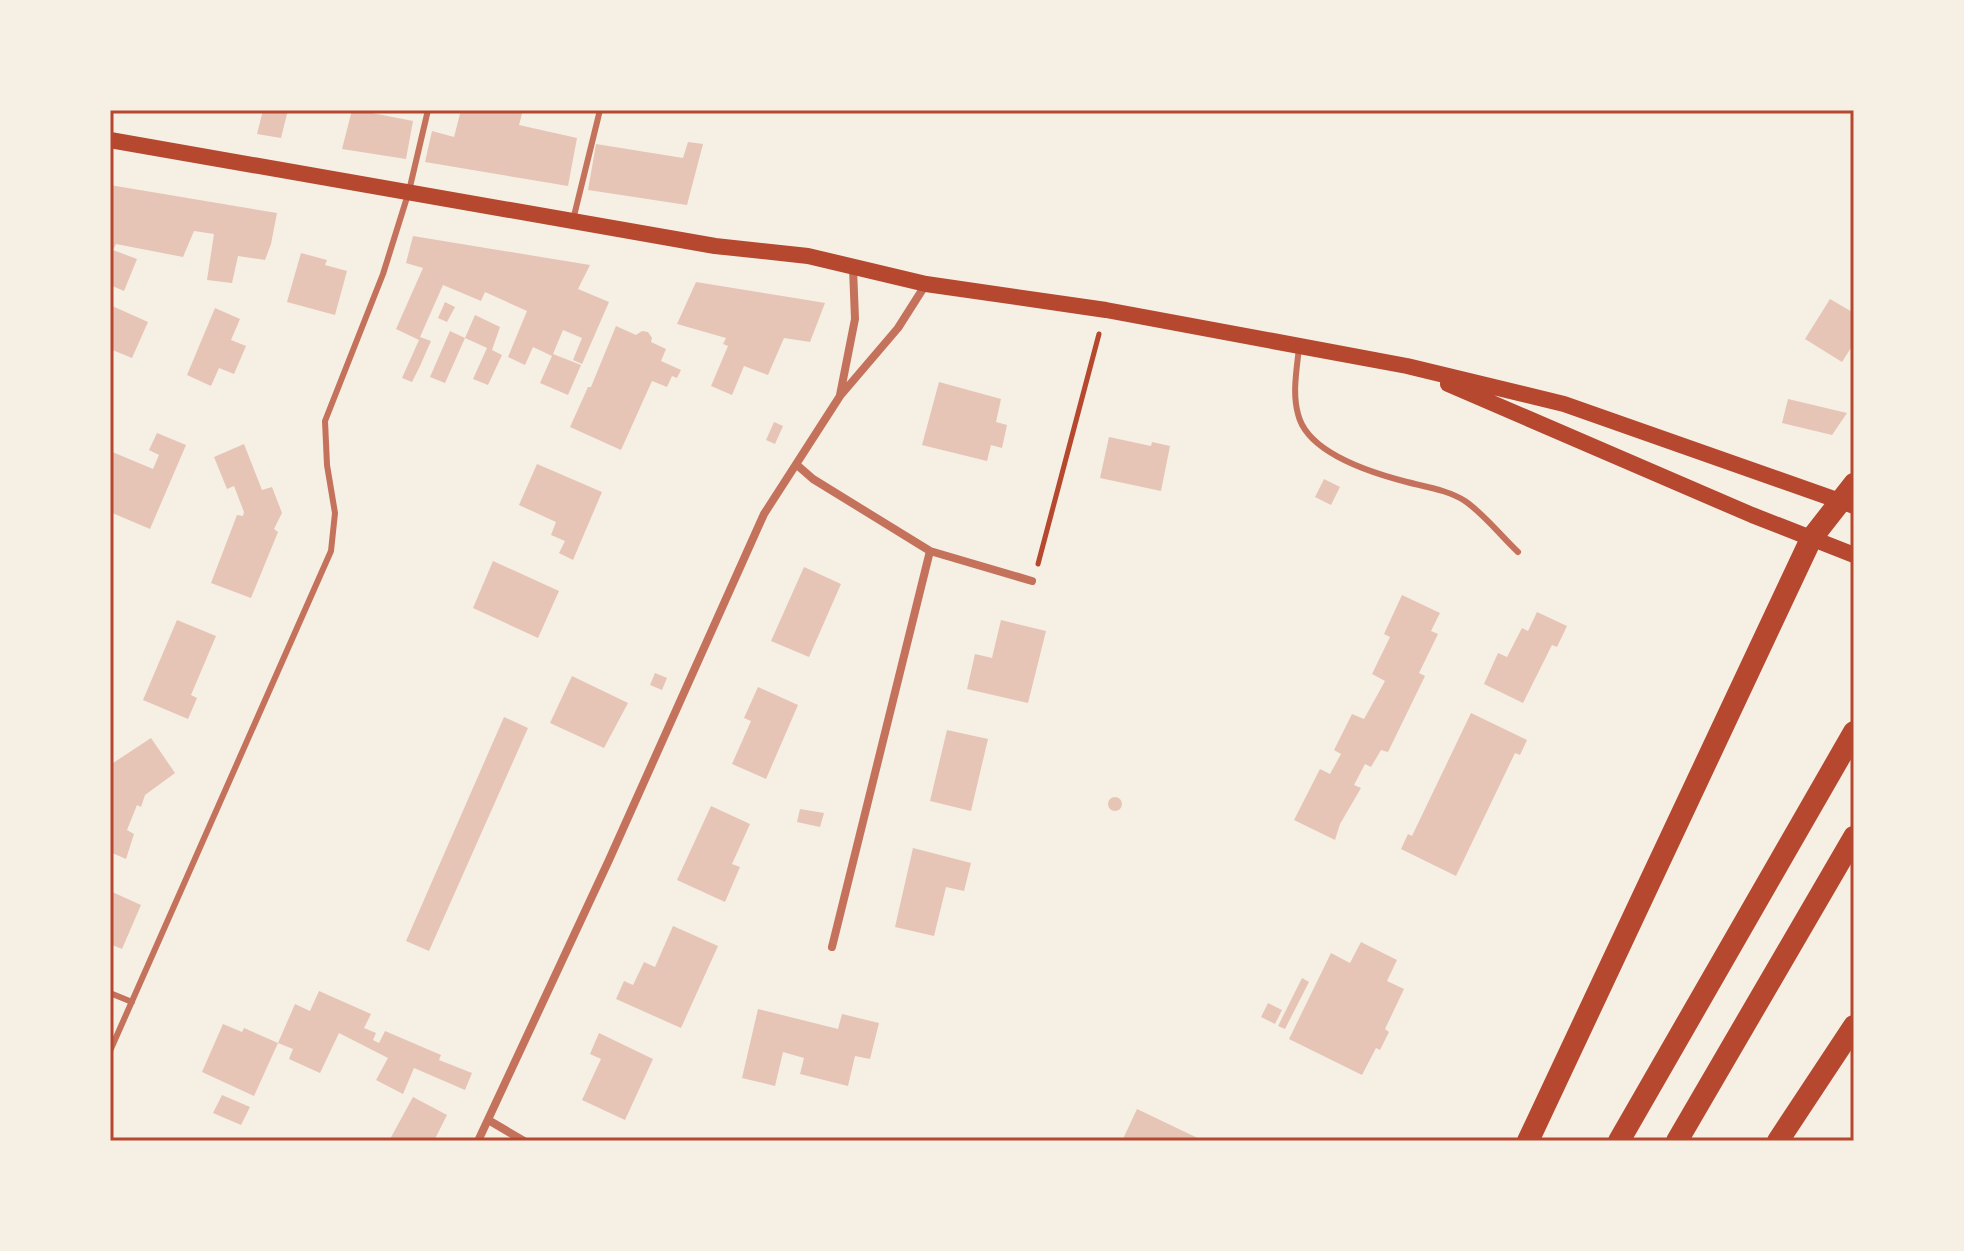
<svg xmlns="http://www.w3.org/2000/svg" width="1964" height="1251" font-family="'DejaVu Sans',sans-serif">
	<rect width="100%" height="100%" fill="#f6efe4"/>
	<path fill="#e6c5b7" d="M263 110H288L281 138 257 134Z
		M352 110H367V112L413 121 406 159 342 149Z
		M461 110H523L519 125 577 138 568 186 425 162 432 131 454 137Z
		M688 142 703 144 687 205 588 190 596 144 683 158Z
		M110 185 277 213 271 244 265 260 238 256 232 283 207 280 214 234 194 231 183 257 116 244 113 250 137 259 124 291 110 285Z
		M413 236 590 265 578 289 609 302 582 364 573 360 582 338 563 330 553 354 581 365 568 395 540 383 552 356 533 347 525 365 508 357 527 311 485 292 481 301 443 285 420 337 431 341 420 366 412 382 402 378 419 340 396 329 423 268 406 263Z
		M301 253 327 260 325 265 347 271 335 315 287 302Z
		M696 282 801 299 825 303 810 342 784 338 768 375 744 366 732 395 711 386 728 346 723 344 726 338 677 324Z
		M1830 299 1854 313V343L1842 362 1805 339Z
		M445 302 455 307 447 322 438 318Z
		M110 305 148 322 132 358 110 349Z
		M215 308 240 319 231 340 246 346 234 374 219 368 211 386 187 375Z
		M475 315 500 327 492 350 502 355 488 385 473 379 487 348 465 338 445 383 430 377 450 331 465 338Z
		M616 326 636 335 642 331 648 332 652 338 651 342 666 349 661 361 681 370 677 378 672 376 667 387 652 381 621 450 570 427 588 387H591Z
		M939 382 1001 399 996 422 1007 425 1002 448 991 445 987 461 922 445Z
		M1788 399 1847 413 1832 435 1782 423Z
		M774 422 783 426 775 444 766 440Z
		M157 433 186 445 150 529 110 512V451L153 469 159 455 149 450Z
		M1109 437 1151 446 1152 442 1170 446 1161 491 1100 478Z
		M244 444 262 490 272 487 282 513 274 529 278 532 251 598 211 583 237 515 243 516 244 512 234 486 227 489 214 457Z
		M537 464 602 492 573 560 559 553 565 541 551 535 556 522 519 505Z
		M1324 479 1340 487 1331 505 1315 497Z
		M493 561 559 591 538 638 473 608Z
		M804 567 841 584 809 657 771 641Z
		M1402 595 1440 613 1431 631 1438 634 1419 673 1425 676 1388 752 1381 750 1371 767 1365 764 1354 785 1361 788 1340 824 1335 840 1294 820 1320 769 1330 774 1341 754 1334 750 1352 714 1364 719 1385 681 1372 674 1390 637 1384 634Z
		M1537 612 1567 626 1557 647 1552 645 1523 703 1484 684 1498 653 1507 657 1522 628 1528 631Z
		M177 620 216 636 191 695 197 698 188 719 143 700Z
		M1001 620 1046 631 1028 703 967 689 975 654 992 658Z
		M655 673 667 678 662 690 650 685Z
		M572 676 628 703 604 748 550 723Z
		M758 687 798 705 766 779 732 764 751 721 744 718Z
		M1471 713 1527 740 1520 755 1515 753 1456 876 1401 849 1408 834 1412 836Z
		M504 717 528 728 429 951 406 941Z
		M947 730 988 739 971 811 930 801Z
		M151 738 175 773 145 795 141 807 137 805 127 830 134 834 126 859 110 852V765Z
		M1108 804a7 7 0 1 1 14 0a7 7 0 1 1-14 0Z
		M711 806 750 824 732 864 740 867 725 902 677 880Z
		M800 809 824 813 820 827 797 822Z
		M913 848 971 863 964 891 946 887 934 936 895 927Z
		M110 891 141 905 122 949 110 944Z
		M673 926 718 946 681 1028 616 999 624 981 633 985 644 962 655 967Z
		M1361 942 1397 960 1387 981 1404 989 1385 1029 1389 1032 1380 1050 1376 1048 1362 1075 1289 1039 1331 953 1350 963Z
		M1302 978 1309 982 1285 1029 1278 1026Z
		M319 991 371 1014 364 1028 376 1033 373 1040 379 1043 385 1031 441 1055 439 1060 472 1073 465 1090 414 1068 403 1094 376 1080 388 1058 339 1033 320 1073 289 1059 293 1049 278 1043 295 1004 310 1011Z
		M1268 1003 1282 1010 1275 1024 1261 1017Z
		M758 1009 838 1029 842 1014 879 1023 870 1059 855 1056 848 1086 800 1074 804 1058 783 1052 775 1086 742 1078Z
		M223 1024 242 1032 244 1028 278 1043 254 1096 202 1072Z
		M599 1033 653 1059 625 1120 582 1100 601 1059 590 1054Z
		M222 1095 250 1107 241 1125 213 1113Z
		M413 1097 447 1115 434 1141H389Z
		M1137 1109 1204 1141H1122Z"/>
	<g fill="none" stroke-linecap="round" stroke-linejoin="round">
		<path stroke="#b5482f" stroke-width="5" d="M1038 564 1099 334"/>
		<path stroke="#c5725c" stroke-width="6" d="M573 220 600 110
			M1299 347C1297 369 1292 392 1298 414 1307 453 1372 473 1407 482 1426 487 1448 490 1465 501 1484 514 1501 536 1518 552
			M110 993 132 1002
			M110 1051 331 551 335 513 327 465 325 421 383 274 409 191 428 110"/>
		<path stroke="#c5725c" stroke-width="8" d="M840 395 855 319 853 268
			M797 465 813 479 930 551 832 947
			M930 551 1032 581
			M490 1121 524 1141
			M478 1141 609 860 764 514 840 396 898 328 926 284"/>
		<path stroke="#b5482f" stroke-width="16" d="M110 140 715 246 808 256 926 284 1106 310 1407 366 1564 404 1854 506
			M1448 384 1752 515 1854 555"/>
		<path stroke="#b5482f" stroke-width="22" d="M1528 1141 1811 539 1854 484
			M1619 1141 1854 732
			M1677 1141 1854 837
			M1778 1141 1854 1026"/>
	</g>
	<rect width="1964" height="1251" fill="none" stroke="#f6efe4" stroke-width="224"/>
	<rect x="112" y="112" width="1740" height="1027" fill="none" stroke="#b5482f" stroke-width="3"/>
</svg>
